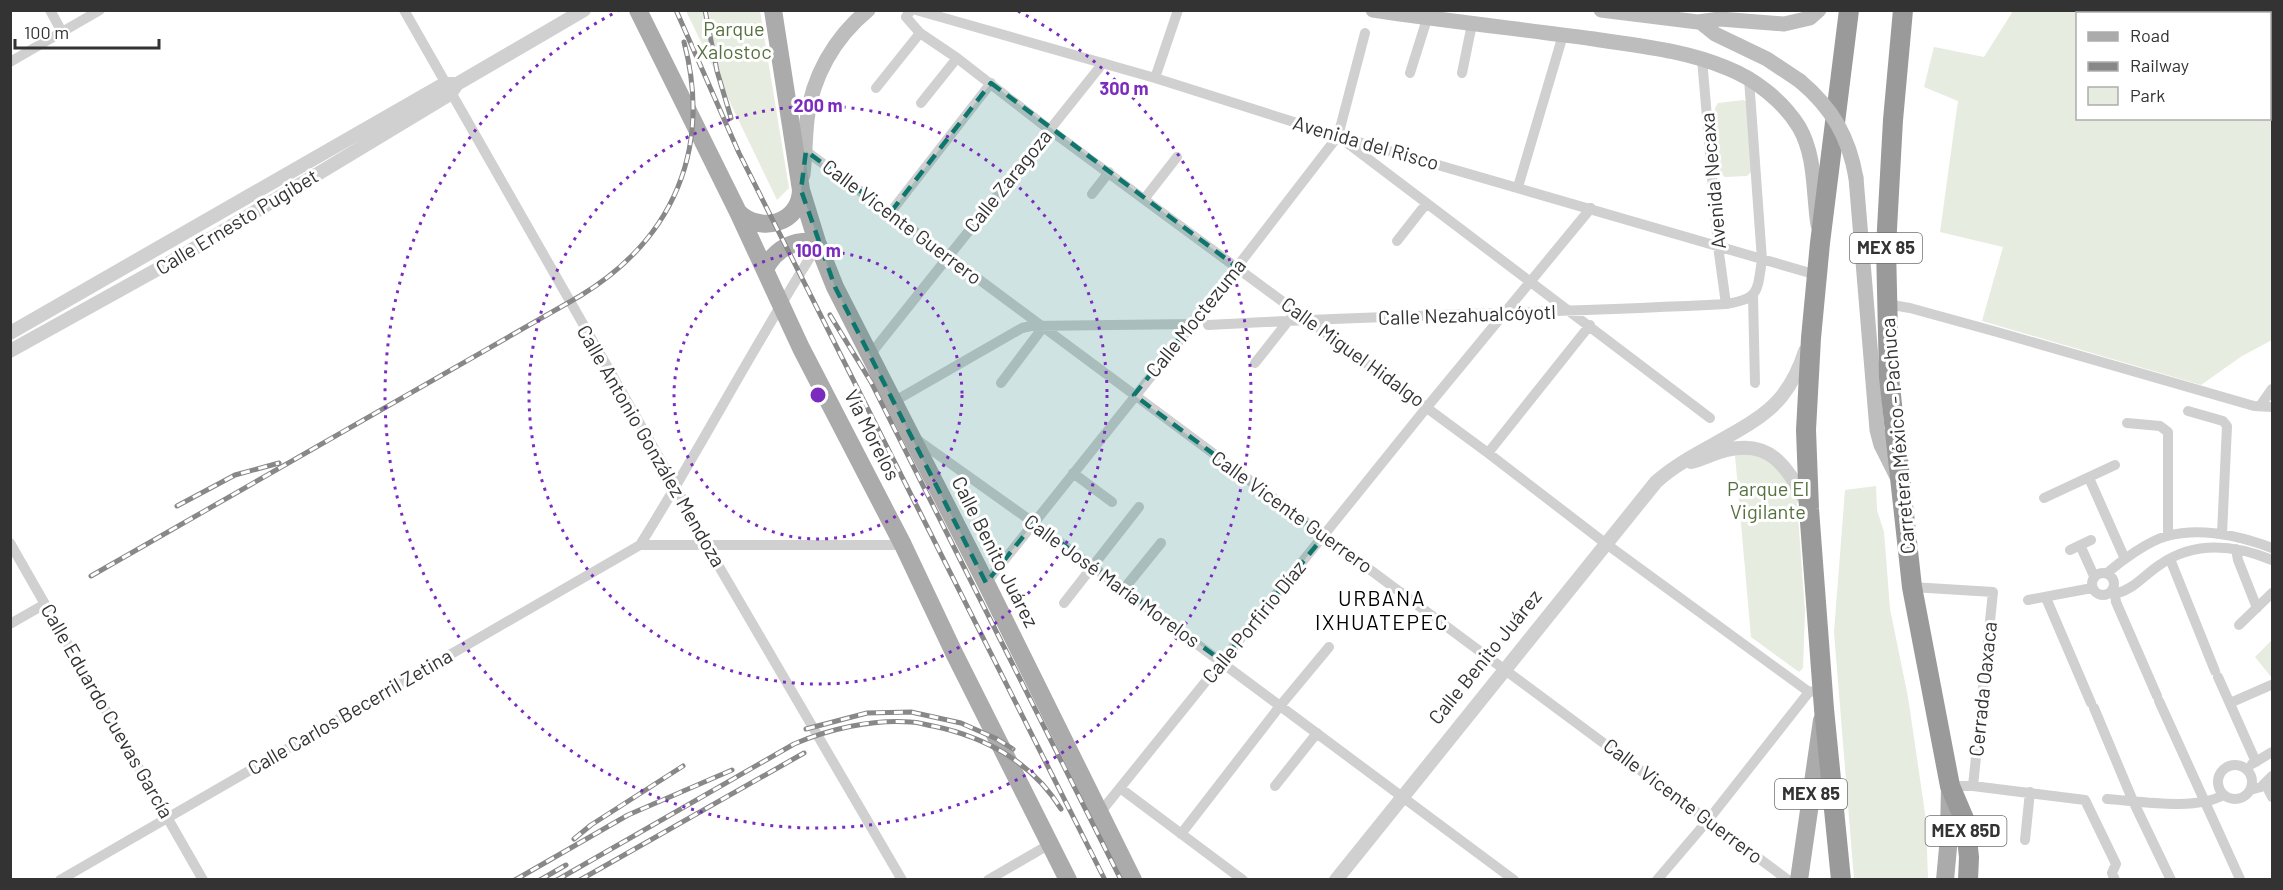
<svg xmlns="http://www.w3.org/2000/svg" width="2283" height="890" font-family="Barlow,sans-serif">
	<rect width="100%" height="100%" fill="#fff"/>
	<path fill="#e6ecdf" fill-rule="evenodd" d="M686 11H760L789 188 777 200Z
		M2013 11H2272V340L2242 356 2201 385 1982 321 2003 247 1940 232 1958 101 1924 87 1934 47 1984 57ZM2078 14H2270V118H2078Z
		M1743 100 1747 102 1752 171 1747 176 1725 177 1720 173 1715 108 1718 103Z
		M1745 450 1770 456 1796 489 1805 611 1803 668 1799 672 1751 637 1735 455Z
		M1876 486 1877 510 1884 532 1890 609 1908 697 1926 820 1928 879H1854L1834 632 1845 490Z
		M2272 640V678L2255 657Z"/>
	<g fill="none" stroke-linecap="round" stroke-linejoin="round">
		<path stroke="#d0d0d0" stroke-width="10" d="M50 10 62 32
			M404 10 676 487 707 546 902 880
			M911 10 906 17 920 33 957 58 1050 130 1488 453 1605 543 1809 692
			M916 10 1155 78 1338 136 1817 275
			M1702 59 1718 246 1726 304
			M10 62 100 10
			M1410 73 1427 19
			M1462 73 1472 24
			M1155 78 1178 10
			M876 88 920 33
			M921 103 957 58
			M1342 139 1710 418
			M799 150 806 151 1788 880
			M1518 187 1563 35
			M1092 194 1109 172
			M1145 198 1177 157
			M890 213 991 83
			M1397 241 1426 204
			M1753 296 1755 383
			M1886 304 1910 308 1997 332 2254 406 2272 407
			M1208 325C1380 315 1553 313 1726 304 1760 299 1757 291 1762 260L1749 79
			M869 356 1103 63
			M1255 363 1289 320
			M1001 383 1044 326
			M893 402 1022 328 1031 326 1193 324
			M2260 406 2272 389
			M2188 411 2223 421 2227 426 2222 534
			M2127 423 2160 426 2168 432V536
			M916 439 1034 523 1514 880
			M1488 453 1590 325
			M1073 473 1112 502
			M2089 478 2125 559
			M2044 498 2115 465
			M10 543 203 880
			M640 545H903
			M2080 545 2094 576
			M2236 549 2238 560 2257 608
			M2070 550 2091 540
			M2170 559 2215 671
			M2092 584a11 11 0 1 1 22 0a11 11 0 1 1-22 0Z
			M2107 573C2121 561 2148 541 2167 536 2201 527 2240 536 2272 548
			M986 583 1193 324 1338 136 1365 33
			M1912 587 1993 592 1973 786
			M1123 590 1161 543
			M2111 593 2115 594C2135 589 2145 574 2161 564 2196 540 2235 545 2272 560
			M2115 594 2116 602 2157 696
			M2046 598 2091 703
			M2028 600 2092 588
			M1064 603 1139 507
			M10 624 45 604
			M2239 625 2272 593
			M2218 677 2256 762
			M2159 701 2240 879
			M2230 703 2271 685
			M2094 708 2133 801 2171 880
			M2252 764 2272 752
			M2218 782a17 17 0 1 1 34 0a17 17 0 1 1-34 0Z
			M2265 783 2272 797
			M1275 786 1317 733
			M1950 786H1973L2085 800 2116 864 2112 873 2115 880
			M1120 788 1243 880
			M2250 790 2261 787 2272 776
			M2107 799C2138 801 2197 811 2223 795
			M1099 814 1427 407 1591 208
			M1181 834 1280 706 1329 647
			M2025 840 2030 792
			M60 880 640 545C702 446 755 343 818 245
			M988 880 1050 844
			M1657 880 1709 819 1809 692 1816 691"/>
		<path stroke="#d0d0d0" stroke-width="14" d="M10 333 444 84H457
			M10 351 185 254 450 94 457 84 584 10
			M1691 462C1703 459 1714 453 1727 450 1773 439 1788 470 1807 504
			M1336 880 1656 482C1692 449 1754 431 1782 396 1792 383 1800 367 1805 351"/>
		<path stroke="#bdbdbd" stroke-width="15" d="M1373 10C1446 21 1520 29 1594 39 1639 46 1684 50 1727 68 1755 79 1783 101 1799 127 1816 156 1813 193 1818 225
			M1601 10 1698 22 1720 19 1784 24 1810 18 1819 10
			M1700 22 1715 34 1767 59 1800 81
			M803 175C805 157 805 139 807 120 812 77 834 38 868 10
			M1856 178 1877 430 1881 445 1898 479"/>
		<path stroke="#ababab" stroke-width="18" d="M638 10 738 212 801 348 903 545 955 655 1068 880
			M773 10 801 190 817 242 835 287 986 583 1133 880
			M738 212C760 234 800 224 801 190
			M765 269C776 248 794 239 817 242
			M1799 880 1822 720
			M1945 880 1949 837 1950 786"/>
		<path stroke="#9a9a9a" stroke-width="20" d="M1903 10 1893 120 1886 247 1889 377 1912 587 1950 786 1965 821 1969 857 1968 880
			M1841 880 1824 709 1809 509 1806 430 1811 338 1820 243 1849 10"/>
		<defs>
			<path id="rail" d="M676 10 739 153 1105 880
				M705 10 717 71 731 118
				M830 315 871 382 1121 880
				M177 506 235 475 279 463
				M91 576 580 296C674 239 712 148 684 42
				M806 729 867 713 911 712 961 723 997 739 1013 749
				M574 839 591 825 683 766
				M515 880 628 815 732 770
				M540 880 566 865
				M557 880 794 744C829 729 872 719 911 722 918 722 926 725 933 726 986 737 1033 763 1061 809
				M580 880 804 753"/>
		</defs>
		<use href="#rail" stroke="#888" stroke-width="5"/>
		<use href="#rail" stroke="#fff" stroke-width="3" stroke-dasharray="9" stroke-linecap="butt"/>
		<path stroke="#bdbdbd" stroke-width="15" d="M1800 81C1832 108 1849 137 1856 178"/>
	</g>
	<path fill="#0f766e" fill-opacity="0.2" stroke="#0f766e" stroke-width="4.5" stroke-dasharray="12 8" stroke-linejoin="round" d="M991 83 1237 267 1134 395 1324 536 1222 661 1034 523 986 583 835 287 801 190 806 151 890 213Z"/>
	<g fill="none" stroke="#7b2cbf" stroke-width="3" stroke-dasharray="3 6">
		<circle cx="818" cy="395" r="144"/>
		<circle cx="818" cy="395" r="289"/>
		<path d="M1018 11A433 433 0 1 1 618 11"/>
	</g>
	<g text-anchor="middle" stroke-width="6" stroke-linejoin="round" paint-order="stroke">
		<g fill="#fff" stroke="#707070" stroke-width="1.5">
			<rect x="1850" y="233" width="72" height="30" rx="4.5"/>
			<rect x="1775" y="779" width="72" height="30" rx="4.5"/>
			<rect x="1925.5" y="816" width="81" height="30" rx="4.5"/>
		</g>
		<g font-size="18" font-weight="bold" fill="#333">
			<text x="1886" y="254">MEX 85</text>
			<text x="1811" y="800">MEX 85</text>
			<text x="1966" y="837">MEX 85D</text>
		</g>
		<g font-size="20" fill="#56703f" stroke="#fff">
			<text x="734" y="36">Parque<tspan x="734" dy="23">Xalostoc</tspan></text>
			<text x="1768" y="496">Parque El<tspan x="1768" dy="23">Vigilante</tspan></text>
		</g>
		<g font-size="20" fill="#333" stroke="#fff">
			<text transform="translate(1366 143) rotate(16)" y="7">Avenida del Risco</text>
			<text transform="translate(1008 181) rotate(-51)" y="7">Calle Zaragoza</text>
			<text transform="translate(1713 181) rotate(-95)" y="7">Avenida Necaxa</text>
			<text transform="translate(237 222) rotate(-31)" y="7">Calle Ernesto Pugibet</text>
			<text transform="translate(902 222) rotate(37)" y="7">Calle Vicente Guerrero</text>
			<text transform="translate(1467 315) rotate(-2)" y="7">Calle Nezahualcóyotl</text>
			<text transform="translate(1196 318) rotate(-51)" y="7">Calle Moctezuma</text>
			<text transform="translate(1353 352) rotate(36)" y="7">Calle Miguel Hidalgo</text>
			<text transform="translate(872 435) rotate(63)" y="7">Vía Morelos</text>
			<text transform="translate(1898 436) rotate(-95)" y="7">Carretera México - Pachuca</text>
			<text transform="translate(651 446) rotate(60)" y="7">Calle Antonio González Mendoza</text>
			<text transform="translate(1292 512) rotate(36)" y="7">Calle Vicente Guerrero</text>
			<text transform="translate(995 552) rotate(63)" y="7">Calle Benito Juárez</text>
			<text transform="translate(1112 581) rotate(36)" y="7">Calle José María Morelos</text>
			<text transform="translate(1254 622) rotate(-51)" y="7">Calle Porfirio Díaz</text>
			<text transform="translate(1485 657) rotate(-51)" y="7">Calle Benito Juárez</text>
			<text transform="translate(1983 689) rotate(-84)" y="7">Cerrada Oaxaca</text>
			<text transform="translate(107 711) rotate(60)" y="7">Calle Eduardo Cuevas García</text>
			<text transform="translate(350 712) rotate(-30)" y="7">Calle Carlos Becerril Zetina</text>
			<text transform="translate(1683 801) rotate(37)" y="7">Calle Vicente Guerrero</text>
		</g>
		<g font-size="21" letter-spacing="1.5" fill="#000" stroke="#fff">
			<text x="1382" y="606">URBANA<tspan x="1382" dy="24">IXHUATEPEC</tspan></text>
		</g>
	</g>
	<circle cx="818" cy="395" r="9" fill="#7b2cbf" stroke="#fff" stroke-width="3"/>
	<g font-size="18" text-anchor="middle" font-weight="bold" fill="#7b2cbf" stroke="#fff" stroke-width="6" stroke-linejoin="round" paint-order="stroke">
		<text x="1124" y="95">300 m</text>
		<text x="818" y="112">200 m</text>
		<text x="818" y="257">100 m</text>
	</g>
	<rect width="2283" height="890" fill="none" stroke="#333333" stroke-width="24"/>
	<rect x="2076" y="12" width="195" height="108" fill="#ffffff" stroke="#adadad" stroke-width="1.5"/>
	<rect x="2088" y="32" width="30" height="9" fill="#ababab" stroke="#adadad" stroke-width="1.5"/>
	<text x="2130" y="42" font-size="18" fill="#333333">Road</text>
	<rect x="2088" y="62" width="30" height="9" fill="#888888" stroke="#adadad" stroke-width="1.5"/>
	<text x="2130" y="72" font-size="18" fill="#333333">Railway</text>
	<rect x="2088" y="87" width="30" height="18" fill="#e6ecdf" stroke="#adadad" stroke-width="1.5"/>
	<text x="2130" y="102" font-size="18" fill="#333333">Park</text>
	<path d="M15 39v9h144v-9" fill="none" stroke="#333333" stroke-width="3"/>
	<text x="24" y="39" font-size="18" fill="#333333" stroke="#ffffff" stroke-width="4.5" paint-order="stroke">100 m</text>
</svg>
